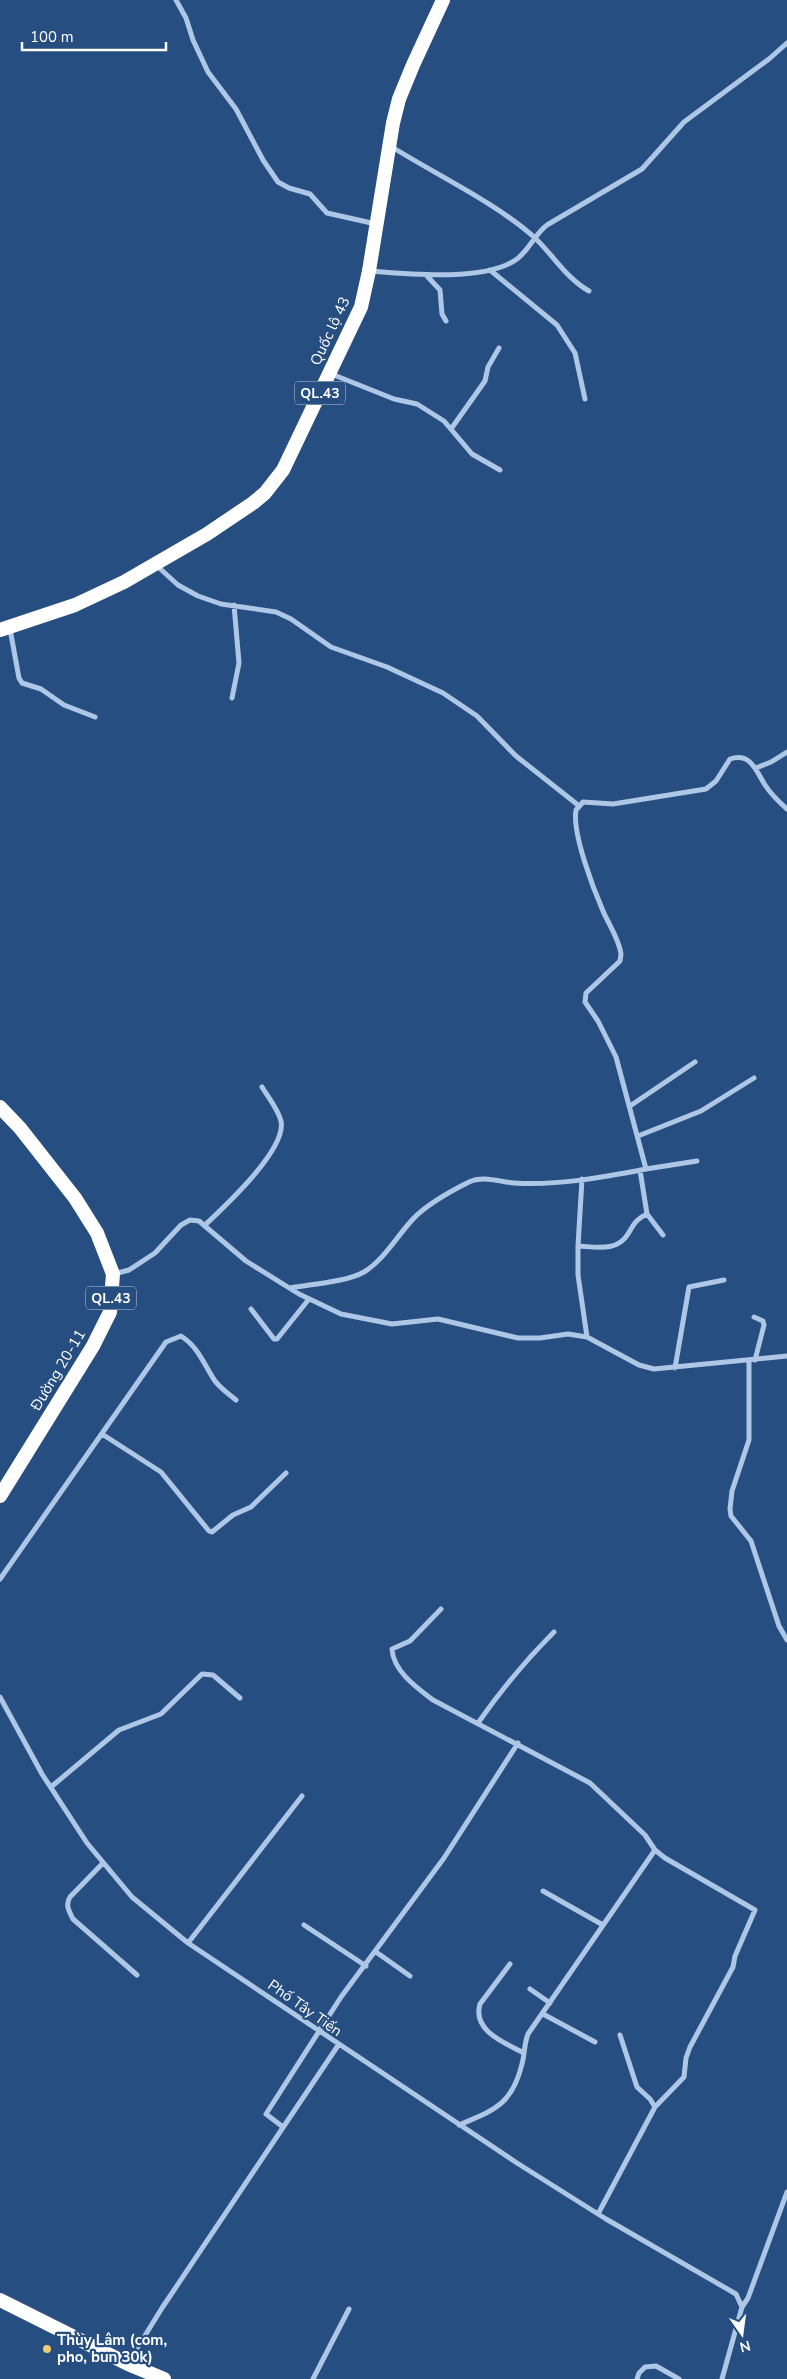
<svg xmlns="http://www.w3.org/2000/svg" width="787" height="2379" font-family="'Nunito Sans',sans-serif">
	<rect width="100%" height="100%" fill="#274e80"/>
	<g fill="none" stroke-linecap="round" stroke-linejoin="round">
		<path stroke="#afc7e6" stroke-width="5" d="M176 0 186 18 193 40 208 72 236 109 263 160 278 182 289 188 310 194 327 213 376 224
			M392 147C435 174 498 204 535 238 554 256 566 278 589 291
			M490 270 557 325 575 353 585 399
			M370 271C407 274 486 282 517 259 529 250 535 234 547 225L642 169 684 122 769 59 787 43
			M427 276 440 290 442 314 446 321
			M329 373 394 399 417 404 444 421 472 454 500 470
			M451 429 485 381 488 367 499 348
			M156 565 178 585 198 596 221 604 276 612 291 619 331 647 387 667 443 693 477 716 516 756 578 805
			M10 629 19 678 22 683 41 689 64 705 95 717
			M232 698 239 663 234 605
			M756 768 771 762 787 752
			M630 1106 695 1062
			M638 1136 701 1111 754 1078
			M646 1169 697 1161
			M640 1170 647 1214 663 1235
			M582 1179 578 1246V1275L587 1337
			M205 1225C225 1206 287 1149 281 1121 278 1109 268 1097 262 1087
			M578 1246C597 1247 617 1252 628 1234 634 1224 636 1219 647 1214
			M114 1274 129 1270 155 1253 181 1225 190 1220 199 1221 246 1261 299 1294 341 1314 392 1324 438 1319 518 1338H540L568 1334 587 1337 639 1365 654 1369 787 1356
			M290 1288C312 1284 346 1282 364 1272 384 1260 397 1236 413 1219 427 1204 451 1191 469 1182 483 1175 500 1182 514 1183 556 1186 605 1177 646 1169L616 1057 598 1021 585 1002 586 993 620 961 621 954C619 939 609 925 603 911 593 888 572 833 576 810L583 802 613 804 706 789 716 781 730 759C751 752 756 771 765 785 771 794 779 802 787 809
			M251 1309 274 1339H277L309 1299
			M754 1317 763 1321 764 1325 755 1360
			M749 1360V1440L732 1491 730 1509 731 1516 751 1541 779 1626 787 1640
			M675 1368 689 1287 724 1280
			M102 1434 161 1472 209 1531 212 1532 233 1515 251 1507 286 1473
			M0 1579 166 1342 181 1336C198 1347 203 1362 213 1378 218 1387 228 1393 236 1400
			M441 1609 410 1641 392 1649C393 1671 417 1688 433 1700L590 1783 645 1835 655 1850 665 1858 755 1910 735 1956 733 1967 690 2047 686 2058 684 2077 655 2107 598 2214
			M0 1697 42 1774 87 1843 132 1897 188 1943 517 2163 606 2219 736 2294 742 2307 722 2379
			M478 1723C501 1690 525 1661 554 1632
			M51 1787 119 1730 161 1714 202 1674 213 1675 240 1698
			M103 1863 70 1897C65 1905 69 1911 73 1919L137 1975
			M543 1891 603 1925
			M304 1925 366 1966
			M188 1943 302 1796
			M376 1952 410 1976
			M510 1964 480 2004C472 2031 505 2043 524 2053
			M530 1989 550 2003
			M543 2014 595 2042
			M620 2035 637 2087 650 2099 655 2107
			M459 2125C494 2110 512 2105 522 2064 525 2053 524 2044 528 2034L655 1850
			M283 2127 266 2114 341 1997 444 1858 518 1743
			M742 2307 748 2298 787 2192
			M128 2363 162 2308 339 2044
			M313 2379 349 2309
			M637 2379 639 2373 645 2367 656 2366 679 2379"/>
		<path stroke="#fff" stroke-width="14" d="M0 630 75 605 124 582 207 534 253 503 265 493 283 470 361 307 369 271 393 123 399 99 413 65 443 0
			M0 1107 20 1128 75 1198 97 1233 113 1274 110 1312 93 1346 0 1496
			M0 2300 128 2364 164 2379"/>
	</g>
	<circle fill="#eecb75" stroke="#274e80" stroke-width="2" cx="47" cy="2349" r="5"/>
	<g text-anchor="middle" stroke-width="4.5" stroke-linejoin="round" paint-order="stroke">
		<g fill="#274e80" stroke="#becad9" stroke-width="1">
			<rect x="295" y="381.5" width="50" height="23" rx="4"/>
			<rect x="86" y="1286.5" width="50" height="23" rx="4"/>
		</g>
		<g font-size="14" font-weight="bold" fill="#fff">
			<text x="320" y="398">QL.43</text>
			<text x="111" y="1303">QL.43</text>
		</g>
		<g font-size="15" fill="#fff" stroke="#274e80">
			<text transform="translate(330 331) rotate(-65)" y="5">Quốc lộ 43</text>
			<text transform="translate(58 1370) rotate(-59)" y="5">Đường 20-11</text>
			<text transform="translate(305 2008) rotate(35)" y="5">Phố Tây Tiến</text>
		</g>
		<g font-size="15" font-weight="bold" fill="#fff" stroke="#274e80" text-anchor="start">
			<text x="57" y="2345">Thùy Lâm (com,<tspan x="57" dy="17">pho, bun 30k)</tspan></text>
		</g>
	</g>
	<g transform="translate(742 2334) rotate(166)" stroke="#274e80" stroke-width="4" paint-order="stroke">
	<path d="M0-4L9 19L0 12L-9 19Z" fill="#ffffff"/>
	<text y="-8" font-size="14" font-weight="bold" text-anchor="middle" fill="#ffffff">N</text>
	</g>
	<path d="M22 42v8h144v-8" fill="none" stroke="#ffffff" stroke-width="2.5"/>
	<text x="30" y="42" font-size="15" fill="#ffffff" stroke="#274e80" stroke-width="4" paint-order="stroke">100 m</text>
</svg>
